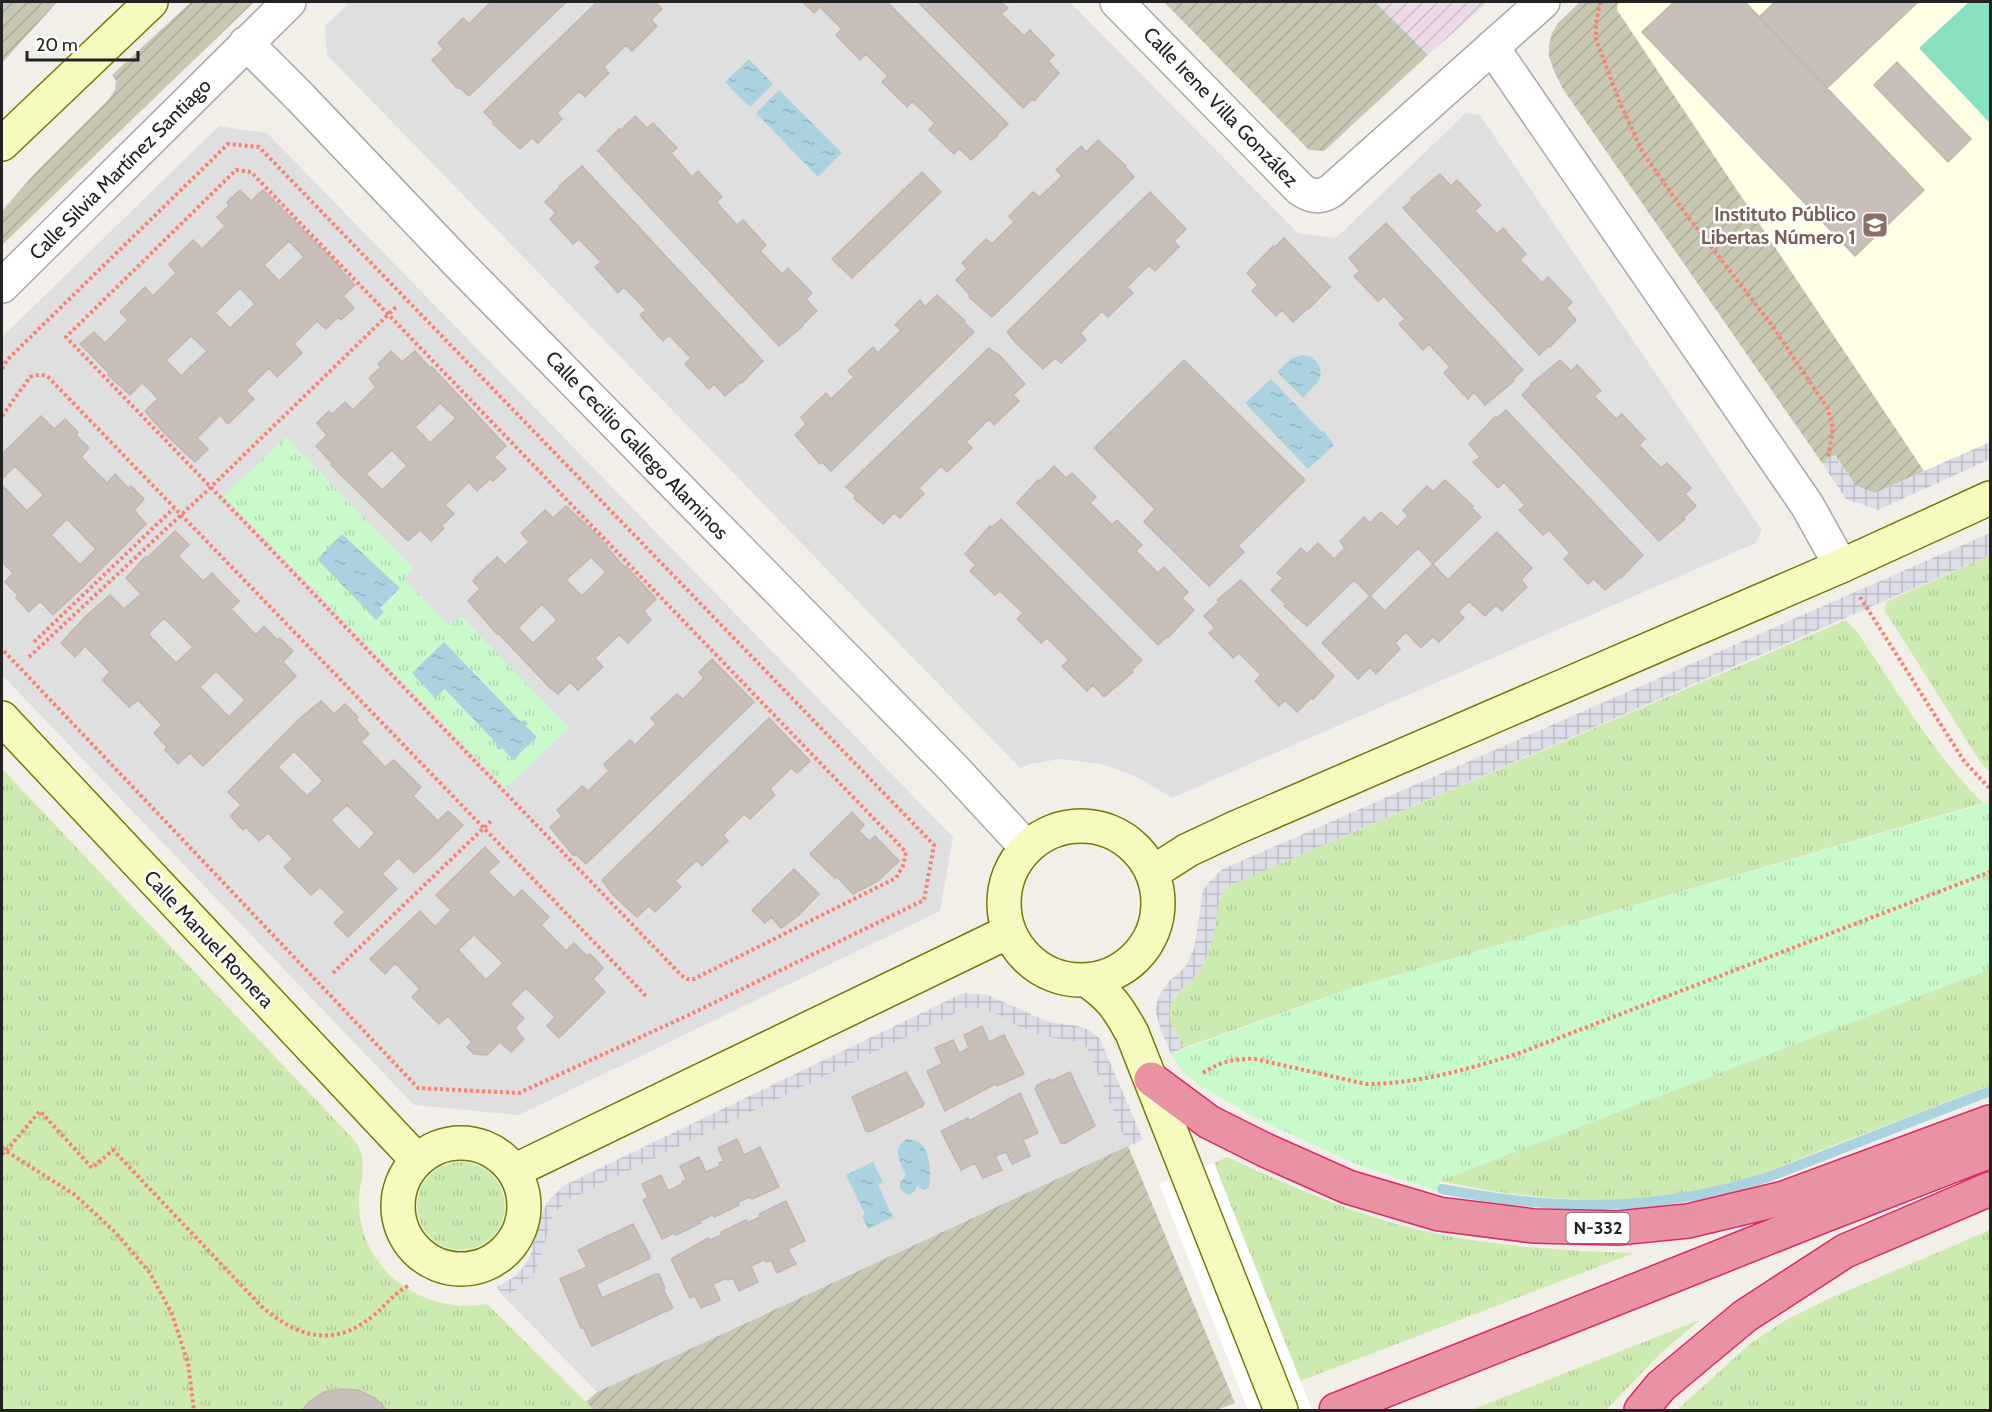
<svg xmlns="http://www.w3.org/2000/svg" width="1992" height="1412" font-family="Cabin,sans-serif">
	<defs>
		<pattern id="industrial-furrows" width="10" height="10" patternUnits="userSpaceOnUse" patternTransform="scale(1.5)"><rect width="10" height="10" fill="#ebdbe8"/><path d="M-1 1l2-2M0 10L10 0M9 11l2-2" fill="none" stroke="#c9bcc7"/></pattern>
		<pattern id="construction-furrows" width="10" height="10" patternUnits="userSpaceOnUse" patternTransform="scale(1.5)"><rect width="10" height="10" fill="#c7c7b4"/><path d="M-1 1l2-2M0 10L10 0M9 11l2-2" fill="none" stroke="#abab9a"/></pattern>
		<pattern id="grass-tufts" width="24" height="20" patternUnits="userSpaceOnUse" patternTransform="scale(1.5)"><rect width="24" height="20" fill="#cdebb0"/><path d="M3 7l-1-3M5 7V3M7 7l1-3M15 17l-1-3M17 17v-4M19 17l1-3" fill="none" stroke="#b0c997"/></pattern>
		<pattern id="park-tufts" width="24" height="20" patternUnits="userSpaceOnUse" patternTransform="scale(1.5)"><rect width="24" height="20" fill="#c8facc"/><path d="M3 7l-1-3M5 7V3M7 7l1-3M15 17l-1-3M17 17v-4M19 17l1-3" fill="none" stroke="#acd6af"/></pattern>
		<pattern id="plaza-grid" width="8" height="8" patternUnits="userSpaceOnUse" patternTransform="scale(1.5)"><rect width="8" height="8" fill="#dddde8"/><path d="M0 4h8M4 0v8" fill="none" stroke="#bdbdc7"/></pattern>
		<pattern id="water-ripples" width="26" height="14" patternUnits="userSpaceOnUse" patternTransform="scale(1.5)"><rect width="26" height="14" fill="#aad3df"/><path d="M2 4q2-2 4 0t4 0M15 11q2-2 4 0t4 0" fill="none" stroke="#92b5bf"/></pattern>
	</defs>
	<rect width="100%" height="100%" fill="#f2efe9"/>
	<path fill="#e0dfdf" d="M350 2H1070L1298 233 1336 238 1466 113 1480 115 1762 530 1756 543 1172 798 1137 777 1102 764 1060 759 1030 764 1020 768 327 55 325 26Z
		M219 126 267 133 953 837 940 911 519 1115 414 1105 2 675V337Z
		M966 1008 984 1009 998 1014 1018 1026 1043 1036 1082 1043 1087 1048 1128 1146 597 1392 503 1296 526 1281 539 1263 553 1214 570 1199Z"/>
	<path fill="url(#industrial-furrows)" d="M1375 2H1488L1428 55Z"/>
	<path fill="#ffffe5" d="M1619 2H1990V442L1924 471 1617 9Z"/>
	<path fill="url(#construction-furrows)" d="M2 2H57L2 63Z
		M191 2H254L2 245V211L36 172 108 100 115 90 116 81 112 75Z
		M1164 2H1375L1428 55 1324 151 1309 150Z
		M1580 2H1618L1617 10 1924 471 1875 493 1856 486 1835 455 1822 463 1563 89 1554 71 1549 56V45L1552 33 1558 23Z
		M1128 1146 1235 1403 1217 1410H594L586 1402 597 1392Z"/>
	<path fill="url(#grass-tufts)" d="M1990 555V773L1981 763 1885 611 1886 602Z
		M1846 620 1857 632C1897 690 1933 754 1983 803L1352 988 1183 1048C1177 1036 1168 1022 1169 1009 1170 997 1197 977 1205 961 1216 939 1213 900 1228 886Z
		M2 769 355 1141C371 1163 357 1184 359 1208 363 1273 425 1315 487 1304L594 1410H2Z
		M1990 969V1085C1934 1107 1877 1129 1821 1150 1786 1164 1751 1180 1714 1188 1625 1209 1528 1200 1439 1181Z
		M1227 1157C1295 1188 1364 1219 1438 1234 1503 1247 1568 1251 1634 1253L1300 1381 1214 1163Z
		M417 1206a44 44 0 1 1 88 0a44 44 0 1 1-88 0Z
		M1990 1230V1410H1677L1751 1343 1786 1320 1826 1300Z
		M1700 1320 1661 1353 1606 1410H1471Z"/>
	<path fill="url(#park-tufts)" d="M286 437 414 569 404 579 449 626 461 616 569 728 506 788 224 496Z
		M1990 802V969L1439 1181 1436 1191 1356 1164 1264 1122 1198 1085 1183 1071 1171 1054 1352 988Z"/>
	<path fill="#88e0be" d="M1969 2H1990V123L1919 48Z"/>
	<path fill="url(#plaza-grid)" d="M1990 442V459L1878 510 1846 499 1822 463 1834 455 1856 486 1875 493Z
		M1990 533V555L1229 886 1220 896 1213 937 1206 959 1193 979 1176 994 1170 1004V1020L1183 1048 1171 1054 1161 1031 1155 1009 1159 996 1169 981 1185 967 1194 949 1203 890 1211 880 1223 869Z
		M963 993 988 995 1048 1022 1078 1026 1089 1030 1100 1039 1143 1140 1128 1146 1087 1048 1082 1043 1043 1036 1018 1026 997 1014 984 1009 966 1008 570 1199 553 1214 539 1263 534 1273 515 1291 503 1296 497 1287 517 1275 524 1266 530 1256 543 1210 550 1199 563 1186Z"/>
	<path fill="url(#water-ripples)" d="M749 59 773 84 750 107 725 82Z
		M779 90 842 153 818 177 756 113Z
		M1301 355C1315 355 1327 369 1317 383 1313 388 1307 393 1303 398L1277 372 1291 359Z
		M1271 379 1322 432 1324 431 1334 445 1308 469 1245 403Z
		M342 534 400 588 380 608 384 612 376 620 317 559Z
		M444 642 521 722 524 720 528 723 526 726 537 737 513 760 502 748 499 750 496 747 498 745 445 689 435 698 412 673Z
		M907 1139C932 1139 931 1172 929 1188L924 1190 917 1186 914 1192 908 1195 900 1189V1183L906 1175C900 1162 891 1148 907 1139Z
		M873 1162 883 1182 878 1185 893 1217 868 1229 862 1216 865 1214 846 1175Z"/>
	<path fill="#fff" d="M1214 1163 1312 1410H1248L1159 1184Z"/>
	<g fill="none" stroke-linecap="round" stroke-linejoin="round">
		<path stroke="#aad3df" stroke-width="10" d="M1442 1189C1556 1211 1659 1213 1771 1176L1990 1091"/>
	</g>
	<path fill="#c7bfb8" stroke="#c4b6ab" stroke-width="1.5" fill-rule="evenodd" d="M491 2H566L469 96 460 88H457L432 60 444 49 438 43 463 18 469 24Z
		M597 2H655L662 9 651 20 657 26 632 51 626 45 604 67 609 73 585 97 579 91 557 113 562 119 538 143 532 138 520 149 493 124V121L484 112Z
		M803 2H887L1008 124 997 134 998 135 971 160 959 148 954 154 929 130 935 123 912 101 907 107 882 82 888 76 866 54 860 60 836 35 842 29 820 7 814 13Z
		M918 2H1001L1008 8 1001 14 1024 36 1030 30 1054 55 1048 61 1059 73 1034 101 1032 99 1023 108Z
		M1674 2H1745L1924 190 1855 256 1642 32Z
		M1775 2H1918L1827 88 1759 17Z
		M1897 62 1971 139 1948 162 1874 85Z
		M635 116 647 128 653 123 677 148 671 153 692 177 698 171 722 197 716 202 737 225 743 220 766 245 760 251 782 274 788 268 812 293 806 299 817 311 802 325 803 326 779 346 598 151 619 129 620 131Z
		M1098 140 1126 166 1125 167 1134 177 992 317 969 297 970 295 956 280 967 269 962 263 986 239 992 244 1014 222 1009 216 1033 192 1040 197 1062 176 1056 170 1081 146 1086 152Z
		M582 166 763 361 742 383 741 382 725 396 714 384 709 389 685 364 691 358 669 335 663 341 640 315 646 310 624 287 618 293 595 267 601 262 579 239 573 244 550 219 556 213 545 202 560 187 559 186Z
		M922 172 941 192 852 278 832 259Z
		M1440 174 1451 186 1457 180 1481 205 1475 211 1497 234 1503 228 1526 254 1520 260 1542 283 1548 277 1572 302 1566 308 1576 320 1550 347 1549 346 1539 355 1403 208 1412 200 1411 198Z
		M240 190 251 201 263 190 339 266V268L355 285 343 296 354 308 341 320 338 317 326 329 317 321 294 344 302 353 277 377 269 368 246 391 254 399 228 424 220 415 197 438 208 449 195 462 164 433 145 411 158 399 149 389 142 383 130 395 108 375V372L80 344 94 332 105 343 128 320 120 312 145 287 153 296 176 273 169 264 193 240 202 249 225 226 217 217 229 206 227 202ZM289 241 304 257 279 281 264 265ZM240 288 255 304 230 328 215 313ZM191 336 207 351 181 376 166 360Z
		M1150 192 1186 229 1174 241 1179 247 1155 271 1149 265 1127 287 1133 293 1108 317 1102 311 1080 333 1086 340 1061 363 1055 358 1043 369 1016 343 1007 332Z
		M1386 223 1523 370 1513 379 1514 381 1485 405 1474 392 1468 399 1444 373 1450 367 1429 344 1423 350 1399 324 1405 319 1384 296 1378 301 1354 276 1360 271 1349 258Z
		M1284 238 1330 287 1309 309 1308 308 1293 322 1282 310 1276 316 1252 291 1258 285 1247 273 1273 246 1275 247Z
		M937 295 965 321 964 322 974 332 831 471 822 462 820 464 795 435 806 424 801 417 826 393 831 399 854 377 848 371 873 347 878 353 901 330 895 325 920 300 925 307Z
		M989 348 1000 356 1025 384 1013 395 1019 401 994 425 989 419 966 442 972 448 947 472 941 466 919 488 924 494 900 518 894 513 883 524 854 498 856 496 846 487Z
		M391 351 402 362 415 351 430 368 432 367 506 446 494 457 506 469 493 481 490 479 477 491 469 482 445 505 454 514 441 526 444 528 431 541 420 530 408 541 331 465 332 463 316 446 327 435 317 423 329 411 332 414 345 402 353 410 376 387 369 378 381 367 378 364ZM440 403 456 418 430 443 415 427ZM392 450 407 466 382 490 366 474Z
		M1184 360 1305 480 1238 546 1244 552 1209 586 1144 522 1155 509 1094 448Z
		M1560 360 1571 371 1577 365 1601 391 1594 396 1616 419 1622 414 1645 439 1639 445 1661 468 1667 463 1691 488 1685 494 1696 506 1683 518 1685 519 1659 541 1522 395 1532 385 1531 384Z
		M1506 410 1643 555 1621 578 1620 577 1605 590 1594 579 1588 584 1564 559 1570 553 1549 530 1543 535 1519 510 1525 505 1504 482 1498 488 1473 462 1480 457 1469 444 1495 417 1497 418Z
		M41 416 54 429 65 419 78 432 76 435 89 448 81 457 107 483 115 474 128 488 131 486 144 499 134 510 146 524 86 584 53 615 40 601 29 612 16 598 18 595 5 582 13 573 2 562V485L27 511 44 495 15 466 2 479V454ZM67 519 96 549 80 565 51 535Z
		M1054 466 1066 478 1072 473 1096 497 1090 503 1112 525 1117 520 1142 545 1136 551 1158 573 1164 567 1188 592 1182 598 1194 610 1168 638 1167 636 1158 645 1017 503 1038 480 1040 481Z
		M1445 480 1473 506 1471 507 1481 517 1433 564 1418 548 1370 596 1354 580 1307 626 1284 606 1286 605 1271 590 1283 578 1277 573 1301 548 1307 554 1318 543 1334 559 1345 548 1340 541 1364 517 1370 523 1381 512 1397 527 1408 516 1403 510 1427 486 1433 492Z
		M566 506 598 536 624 567 626 566 656 599 644 611 651 620 628 643 619 635 595 658 603 667 578 690 570 682 558 694 550 688 499 634H497L468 601 480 589 473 581 477 576 497 557 505 565 529 542 521 533 545 510 553 518ZM591 557 606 572 582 596 566 580ZM542 604 557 620 533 643 518 628Z
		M1001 519 1142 660 1132 670 1133 672 1104 697 1093 685 1087 691 1062 666 1069 660 1047 638 1041 643 1017 619 1023 613 1000 591 995 595 970 571 976 565 965 554 990 526 992 527Z
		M175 531 189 545 178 556 203 581 212 573 225 587 239 601 231 609 254 633 256 635 264 626 277 640 280 638 293 651 283 662 296 676 203 766 190 753 178 764 165 750 167 747 154 733 162 725 138 700 129 707 102 680 110 672 85 646 75 657 61 643 87 615 110 595 124 609 141 594 126 578 145 557H148ZM164 618 193 647 176 663 148 634ZM216 671 245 700 229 717 200 687Z
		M1497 532 1532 568 1521 580 1527 587 1502 611 1496 605 1485 616 1469 601 1458 612 1464 618 1439 642 1433 636 1421 648 1406 632 1395 643 1400 649 1376 674 1370 667 1358 679 1322 643 1370 596 1385 611 1433 564 1448 580Z
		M1241 580 1334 676 1313 699 1311 698 1297 712 1285 700 1279 706 1255 681 1261 675 1239 653 1233 658 1209 633 1215 628 1204 616 1219 602 1217 600Z
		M712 659 754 702 586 864 577 855H573L550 827 562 816 557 810 582 786 588 791 609 771 604 765 605 763 630 740 635 745 656 724 651 718 677 694 683 699 704 678 699 672Z
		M321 701 334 714 345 704 358 717 356 720 369 734 361 742 385 767 394 760 421 787 413 796 438 821 448 811 463 825 434 855 414 873 399 858 397 859 382 874 397 889 348 937 334 923 345 912 320 887 311 895 284 867 293 859 268 833 259 841 246 827 243 830 230 816 241 805 228 792 298 720ZM294 751 323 781 307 796 278 767ZM347 805 375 833 359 850 331 820Z
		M769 718 810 761 797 773 791 768 770 789 775 795 750 819 744 814 723 835 728 841 702 866 697 860 675 881 681 887 655 912 649 906 637 917 614 896 602 880Z
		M852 812 864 825 859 831 869 841 875 836 899 861 878 881 853 894 837 877 835 878 810 854Z
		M485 847 499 862 488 872 514 898 522 890 549 917 541 925 566 951 574 943 587 956 590 954 603 968 593 979 605 992 559 1038 547 1026 555 1017 526 988 510 1004 524 1018 515 1028 524 1039 511 1052 500 1042 487 1055 474 1054 467 1047 472 1042 448 1016 439 1024 412 997 420 989 395 963 385 974 370 959 420 911 435 927 451 910 436 895ZM474 935 503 963 486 980 458 950Z
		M794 869 819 894 798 916 781 928 771 917 765 923 752 910Z
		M982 1026 989 1042 1004 1035 1024 1074 997 1086 995 1084 945 1111 927 1071 942 1064 935 1048 953 1040 959 1053 969 1048 964 1035Z
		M906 1072 924 1103 923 1106 869 1132 866 1131 852 1097Z
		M1070 1072 1095 1126 1064 1144 1061 1143 1035 1089 1037 1085 1050 1079 1051 1081Z
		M1020 1093 1038 1133 1023 1140 1030 1156 1012 1164 1006 1152 995 1156 1002 1170 983 1178 975 1163 961 1170 941 1131 968 1118 969 1121Z
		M737 1139 744 1155 760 1147 779 1187 752 1199 750 1197 738 1202 739 1205 714 1217 712 1215 700 1221 701 1223 676 1235 674 1233 662 1239 643 1200 648 1197 642 1184 661 1175 668 1191 682 1184V1182L686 1179 680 1166 699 1157 706 1172 720 1166 719 1163 724 1161 718 1148Z
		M786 1201 805 1241 788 1249 796 1264 777 1273 771 1260 766 1262 764 1260 751 1266 758 1282 739 1291 733 1278 728 1280 727 1278 713 1284 720 1300 701 1308 695 1296 690 1298 671 1259 708 1238 710 1240 722 1235 721 1232 746 1220 747 1223 760 1217 759 1214Z
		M633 1224 650 1256 649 1259 596 1284 602 1298 656 1274H659L665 1288 663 1289 673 1308 592 1346 583 1327 581 1328 560 1279 587 1267 578 1250Z
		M341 1389 358 1390 375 1398 387 1410H302L309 1402 324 1392Z"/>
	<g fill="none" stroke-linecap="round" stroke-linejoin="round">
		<defs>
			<path id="street" d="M1117 2 1300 189C1311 197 1320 198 1331 191L1543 2
				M246 43 301 98 458 263 953 768 1026 847
				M1492 47 1807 505 1841 566
				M2 286 289 2"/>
			<path id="secondary" d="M2 144 151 2
				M2 718 417 1160
				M1004 903a77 77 0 1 1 154 0a77 77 0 1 1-154 0Z
				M1152 873 1188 850 1235 828 1841 566 1990 498
				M1088 981C1112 998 1118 1008 1132 1033L1281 1410
				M398 1206a63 63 0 1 1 126 0a63 63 0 1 1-126 0Z
				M514 1171 1008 932"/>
			<path id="highway" d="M1151 1079 1209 1122 1265 1150 1348 1187 1439 1214 1534 1226 1618 1228 1688 1221 1784 1198 1990 1122
				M1336 1410 1820 1217 1990 1151
				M1641 1410 1661 1386 1745 1316 1845 1251 1990 1189"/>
		</defs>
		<use href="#street" stroke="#a9a9a9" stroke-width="36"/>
		<use href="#secondary" stroke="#707d05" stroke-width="36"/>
		<use href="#highway" stroke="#dc2a67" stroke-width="36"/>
		<path stroke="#fa8072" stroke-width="4" stroke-dasharray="3 3" stroke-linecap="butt" d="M1600 2 1596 24V39L1620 103 1643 153 1685 213 1771 324 1828 409 1833 428 1828 459
			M236 170 251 172 906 852 903 866 896 878 694 979H687L681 975 66 337Z
			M2 369 7 360 228 144 259 147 934 845 924 900 691 1014 519 1093 418 1088 2 649
			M2 416 30 377C36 375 44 373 49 378L647 997
			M1860 597 1964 761 1990 789
			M34 642 174 508
			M29 657 211 487 397 306
			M333 973 491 821
			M1203 1073C1219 1062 1236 1058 1255 1059L1366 1084C1418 1084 1468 1069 1517 1054L1990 872
			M2 1147 6 1151 40 1111 92 1168 113 1150 261 1306C297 1337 334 1349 374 1315 386 1305 395 1292 410 1285
			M2 1154 6 1151 75 1195 116 1233 150 1273 172 1314 188 1363 194 1410"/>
		<use href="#street" stroke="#fff" stroke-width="33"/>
		<use href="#secondary" stroke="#f7fabf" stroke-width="33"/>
		<use href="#highway" stroke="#e892a2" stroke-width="33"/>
	</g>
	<defs>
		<symbol id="school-square" viewBox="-11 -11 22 22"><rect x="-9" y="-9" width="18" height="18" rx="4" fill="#8d6e63" stroke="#fff"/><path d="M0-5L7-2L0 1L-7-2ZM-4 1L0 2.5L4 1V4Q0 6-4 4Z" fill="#fff"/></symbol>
	</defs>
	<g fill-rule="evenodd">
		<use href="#school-square" x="1860" y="210" width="30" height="30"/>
	</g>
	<g text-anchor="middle" stroke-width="5" stroke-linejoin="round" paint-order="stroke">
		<rect fill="#fff" stroke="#646464" stroke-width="1.5" x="1566.5" y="1213" width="63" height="30" rx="4.5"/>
		<g font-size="18" font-weight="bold" fill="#222">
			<text x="1598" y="1234">N-332</text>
		</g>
		<g font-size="20" fill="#222" stroke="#fff">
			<text transform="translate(1221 107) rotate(46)" y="7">Calle Irene Villa González</text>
			<text transform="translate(120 169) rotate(-45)" y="7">Calle Silvia Martínez Santiago</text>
			<text transform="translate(637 445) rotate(46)" y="7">Calle Cecilio Gallego Alaminos</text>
			<text transform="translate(209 939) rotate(47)" y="7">Calle Manuel Romera</text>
		</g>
		<g font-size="20" font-weight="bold" fill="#785e54" stroke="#fff" text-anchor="end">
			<text x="1856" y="221">Instituto Público<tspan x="1856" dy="23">Libertas Número 1</tspan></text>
		</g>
	</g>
	<rect width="1992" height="1412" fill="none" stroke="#222222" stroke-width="6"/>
	<path d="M27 51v9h111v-9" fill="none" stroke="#222222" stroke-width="3"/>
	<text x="36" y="51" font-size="18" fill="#222222" stroke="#ffffff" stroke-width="4.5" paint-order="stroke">20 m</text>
</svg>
